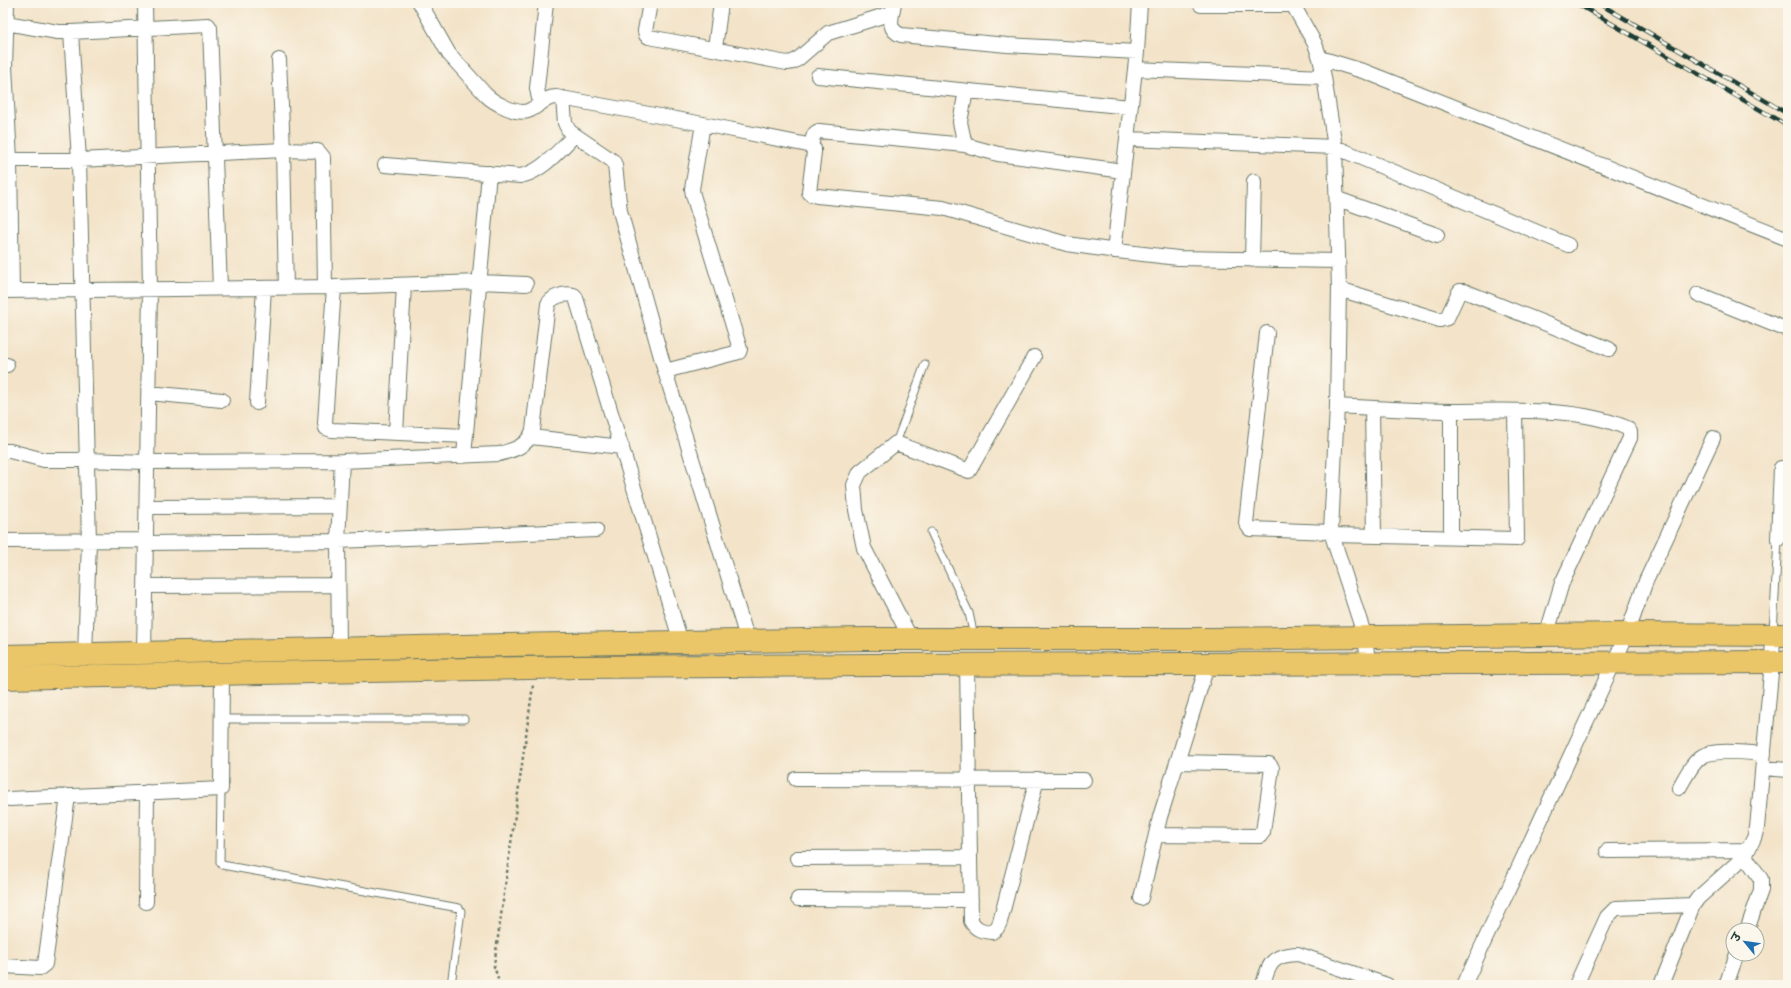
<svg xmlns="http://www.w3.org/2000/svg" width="1791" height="988" font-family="'Balsamiq Sans','Playpen Sans Deva',sans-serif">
	<rect width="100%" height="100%" fill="#fbf7ec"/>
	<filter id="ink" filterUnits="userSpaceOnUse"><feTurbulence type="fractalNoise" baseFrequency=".025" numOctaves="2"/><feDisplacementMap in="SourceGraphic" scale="8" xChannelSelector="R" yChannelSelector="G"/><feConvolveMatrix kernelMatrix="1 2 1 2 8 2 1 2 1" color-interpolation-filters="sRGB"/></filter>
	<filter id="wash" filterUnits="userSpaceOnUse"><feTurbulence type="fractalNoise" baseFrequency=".012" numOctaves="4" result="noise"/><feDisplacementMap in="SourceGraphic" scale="16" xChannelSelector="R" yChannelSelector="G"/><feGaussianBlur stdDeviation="0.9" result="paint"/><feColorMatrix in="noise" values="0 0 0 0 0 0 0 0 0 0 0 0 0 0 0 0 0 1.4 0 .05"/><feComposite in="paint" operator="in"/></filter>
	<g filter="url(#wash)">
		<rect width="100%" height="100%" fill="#f3e3c8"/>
	</g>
	<g filter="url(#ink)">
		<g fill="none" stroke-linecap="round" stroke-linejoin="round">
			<defs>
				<path id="service" d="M896 443 925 364
					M931 532 969 613 974 637
					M1773 633 1778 539
					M221 719H464
					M221 789 220 862 222 865 459 908 461 911 451 985"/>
				<path id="minor" d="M7 3 5 67 10 160 12 291
					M420 3 449 54 486 95C494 103 517 115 528 111 539 107 544 97 556 97L703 124 808 145 814 149V152L809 192 812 195 817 196 943 208 1067 244 1117 251 1178 258 1338 261
					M650 3 645 31 646 35 649 37 787 63 793 62 798 59 828 33 892 13
					M894 3C892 17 886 29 901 35L1007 45 1137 52
					M1292 3 1315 44 1320 58 1324 77 1335 147 1339 289 1337 406 1331 532 1365 637 1368 662
					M1201 5H1293
					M6 23 58 32H71L208 25 210 28 220 288
					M71 32 79 160 89 541 85 655
					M715 48 721 3
					M1320 58 1366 72 1788 239
					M279 60 283 150 286 288
					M1135 69 1324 77
					M818 76 1130 107
					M966 91 960 122 965 145 998 154 1123 171
					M563 98 565 123 569 131 613 161 615 165 620 211 665 371 748 641
					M544 101 539 99 537 88 546 3
					M1127 139 1335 147 1568 245
					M811 146C813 140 812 133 819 131L965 145
					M3 160H79L283 150 318 151 323 157 325 287
					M385 165 520 176C541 173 559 150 574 136
					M1338 199 1437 235
					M1114 251 1137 52 1140 3
					M1252 260 1254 181
					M334 287 325 423 326 428 332 430 466 436
					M1339 289 1440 320 1447 318 1458 294 1460 291H1464L1609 349
					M3 291 334 287 479 282 526 284
					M1698 294 1780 327 1785 328 1788 324
					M1267 333 1246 523 1250 529 1331 532
					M3 365H7
					M665 371 739 352 740 349 693 195 692 189 703 124
					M149 393 222 400
					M257 403 264 288
					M1337 406C1375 408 1414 411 1452 411 1506 411 1577 406 1627 428L1630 432V438L1562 583 1546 636
					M1372 408 1374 536
					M396 433 404 285
					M531 437 622 447
					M3 451H10L44 460H86L147 462 342 461 499 454C514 450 528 446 533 430L548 304C553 296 564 293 574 295L576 298 681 642
					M464 456 489 173
					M147 507 340 506
					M1332 535 1517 539 1515 411
					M1451 538V411
					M1778 539 1781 468 1788 469
					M3 541 145 540 146 543 338 541 596 530
					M145 586 338 585
					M911 639 864 548 856 510 854 485 860 472 896 443 969 471 1034 357
					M339 649 338 541 342 461
					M144 654 150 289 145 3
					M967 664 971 921C976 930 982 931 992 932L997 928 1000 922 1037 779
					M1763 768 1788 770
					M796 779 1084 780
					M1679 788C1685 778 1692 763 1701 757 1713 748 1749 753 1764 754
					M9 799 221 789 222 674
					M1156 835 1260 836 1263 832 1272 768 1269 764 1177 762
					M1607 851 1748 850
					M1745 856 1761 879V890L1747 930
					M797 858 970 857
					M1141 898 1160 817 1208 663
					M798 899 971 900
					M146 902 147 792
					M3 966 40 968 45 964 68 796
					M1263 985C1269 962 1273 955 1298 954L1387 985
					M1464 985 1627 634 1646 581 1713 438
					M1576 985 1607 917 1616 908 1693 905
					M1661 985 1693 905 1698 898 1745 856 1754 838 1757 828 1772 662 1773 635
					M1726 985 1737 954"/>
				<path id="primary" d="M3 656 507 645 865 639H1213L1627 634 1788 635
					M3 678 579 667 875 665 1788 662"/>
			</defs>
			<use href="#service" stroke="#697768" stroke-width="9"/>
			<use href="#minor" stroke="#697768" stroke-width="16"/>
			<use href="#primary" stroke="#697768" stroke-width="24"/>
			<path stroke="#697768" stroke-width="2.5" stroke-dasharray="3 3" stroke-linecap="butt" d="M500 985 494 966 533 685"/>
			<use href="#service" stroke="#fff" stroke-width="7"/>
			<use href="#minor" stroke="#fff" stroke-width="14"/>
			<use href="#primary" stroke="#ebc669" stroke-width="22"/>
			<defs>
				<path id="rail" d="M1576 3 1788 126
					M1598 3 1788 114"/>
			</defs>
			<use href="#rail" stroke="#1f3d34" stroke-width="4.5"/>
			<use href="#rail" stroke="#fbf7ec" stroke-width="3" stroke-dasharray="9" stroke-linecap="butt"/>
		</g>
	</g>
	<rect width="1791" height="988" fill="none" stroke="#fbf7ec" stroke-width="16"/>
	<g transform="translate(1745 942) rotate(299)"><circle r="19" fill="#fbf7ec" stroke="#a3ada2"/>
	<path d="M0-3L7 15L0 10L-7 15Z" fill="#1f6fb2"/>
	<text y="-6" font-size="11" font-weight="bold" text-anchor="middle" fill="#1f3d34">उ</text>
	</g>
</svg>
